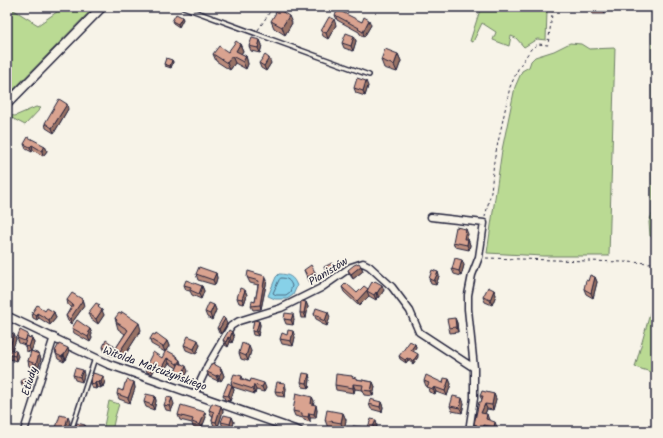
<svg xmlns="http://www.w3.org/2000/svg" width="663" height="438" font-family="Kalam,sans-serif">
	<rect width="100%" height="100%" fill="#f7f3e8"/>
	<filter id="ink" filterUnits="userSpaceOnUse"><feTurbulence type="fractalNoise" baseFrequency=".025" numOctaves="2"/><feDisplacementMap in="SourceGraphic" scale="8" xChannelSelector="R" yChannelSelector="G"/><feConvolveMatrix kernelMatrix="1 2 1 2 8 2 1 2 1" color-interpolation-filters="sRGB"/></filter>
	<g filter="url(#ink)">
		<path fill="#bada93" stroke="#6e7e67" d="M7 7H9L38 25 64 7H94L7 96Z
			M481 7H522L530 10 547 12 546 40 537 39 524 47 516 38 511 36 509 46 493 40 496 32 482 23 473 42 470 41Z
			M652 7H656V237L650 236 649 222 652 214Z
			M570 43 581 44 589 49 615 48 609 256H543L487 253 502 150 515 87 522 71 529 67 531 61 535 57 554 51Z
			M36 107 41 108 25 125 10 117 7 120V115L15 116Z
			M656 292V371L654 373 635 367Z
			M109 401 119 404 115 417 112 431H103Z"/>
		<path fill="#87d1e8" stroke="#5f8ba3" d="M279 274C289 274 294 277 297 286L293 295 287 299H275L268 296 276 277Z"/>
		<g fill="none" stroke-linecap="round" stroke-linejoin="round">
			<path stroke="#4a6880" stroke-width="1" d="M281 278C287 278 290 280 292 286L290 292 286 295H276L273 293 279 280Z"/>
			<defs>
				<path id="service" d="M183 7 369 75
					M71 431 95 358"/>
				<path id="minor" d="M431 217 484 223 479 257 472 275 468 295V309L474 368V398L469 431
					M194 395 208 365 231 326 239 321 281 308 321 288 351 267 363 263 369 266 392 287 410 311 419 332 474 368
					M24 431 54 337"/>
				<path id="tertiary" d="M7 316 108 364 299 431"/>
				<path id="secondary" d="M7 104 102 7"/>
			</defs>
			<use href="#service" stroke="#22223b" stroke-width="6"/>
			<use href="#minor" stroke="#22223b" stroke-width="9"/>
			<use href="#tertiary" stroke="#22223b" stroke-width="10"/>
			<use href="#secondary" stroke="#22223b" stroke-width="11"/>
			<path stroke="#22223b" stroke-width="1" stroke-dasharray="3 3" stroke-linecap="butt" d="M258 30 273 7
				M485 217 491 192 494 161 510 87 519 67 531 49 538 44 548 45 553 7
				M486 258 656 263
				M306 429 313 431"/>
			<use href="#service" stroke="#f7f3e8" stroke-width="3"/>
			<use href="#minor" stroke="#f7f3e8" stroke-width="6"/>
			<use href="#tertiary" stroke="#f7f3e8" stroke-width="7"/>
			<use href="#secondary" stroke="#f7f3e8" stroke-width="8"/>
		</g>
		<path fill="#bb8c7c" stroke="#22223b" d="M590 7H605V14H592L590 9Z
			M335 15 362 22 371 25 364 37 360 34 359 32 337 20Z
			M183 19 179 27 173 23 172 21Z
			M271 21 292 23 285 35 274 28Z
			M336 25 328 39 323 36 321 31Z
			M354 36 356 41 353 51 344 48 342 43Z
			M260 40 262 45 260 53 251 51 249 46Z
			M240 44 243 51 241 54 246 56 248 64 246 69 235 63 230 70 216 61 213 54 228 52Z
			M398 54 401 61 397 72 384 68 381 60Z
			M172 60 173 62 171 68 165 66 164 64Z
			M259 63H271L266 71 261 68Z
			M368 86 365 96 356 93 354 88Z
			M68 109 54 133 46 128 45 123Z
			M24 144 45 146 47 151 43 156 33 150 32 152 26 149Z
			M468 234 466 239H468L470 245 469 250 455 247 453 242Z
			M464 265 461 276 454 274 452 269Z
			M361 266 363 271 353 279 350 275 348 270Z
			M324 267H334L336 272 329 276 326 272Z
			M304 270 315 272 317 277 310 282 306 275Z
			M438 272 439 276 436 285 431 284 429 279Z
			M216 273 217 278 215 285 198 280 196 274Z
			M247 277 267 280 261 309 253 310 251 306 255 302 258 285 250 283Z
			M595 277 597 282 593 298 586 294 584 289 588 281Z
			M184 285 202 286 204 291 201 299 192 295 190 291 186 290Z
			M342 287 357 293 368 289 384 290 379 298 377 297 376 300 369 296 359 306 344 292Z
			M245 290 247 295 244 304 239 303 237 298Z
			M494 290 496 295 492 305 485 302 483 297Z
			M82 299 84 306 71 324 68 321 66 316 71 307 68 305 67 300Z
			M306 302 308 307 306 318H301L300 313Z
			M214 305 216 310 212 320 207 317 205 312Z
			M101 310 104 315 98 324 90 318 88 313Z
			M45 311 54 312 56 318 50 325 39 318 37 320 33 318 32 313Z
			M314 314 330 317 327 326 322 324 320 321 316 319Z
			M115 318 141 330 123 358 118 355 116 348 125 334 118 329Z
			M455 318 457 323 458 332 450 333 449 328Z
			M284 319H294L293 325 286 324Z
			M259 321 260 325 258 336 253 335 252 331Z
			M227 324 221 334 219 333 217 328Z
			M72 328 90 329 92 334 91 336 92 338 90 342 74 333Z
			M232 332 234 337 232 343 230 342 228 347 225 345 223 340Z
			M155 335 167 341 169 346 165 352 151 344 150 339Z
			M7 337 16 339 12 350 18 356 16 361 7 358Z
			M295 337 293 346 282 344 280 339Z
			M17 338H32L34 343 31 351 39 354 41 359 38 369 29 366 28 361 31 352 26 351 25 345 19 343Z
			M415 344 416 347 413 352 418 357 413 364 408 360 406 363 400 359 399 356Z
			M184 345H200L196 354 186 350Z
			M103 347 115 350 112 356 105 352Z
			M55 351 69 353 66 360H65L64 362 58 359Z
			M251 351 248 361 241 359 239 353Z
			M162 358 180 360 181 364 188 371 183 381 177 378 175 372 177 368 169 363 163 372 156 367 152 374 147 372 145 368Z
			M221 368 224 376 221 381 219 380 218 381 209 377 207 372Z
			M93 373 105 381 103 387 101 386V388L97 387 96 389 92 388 90 383Z
			M309 374 310 379 309 388 303 387 301 382Z
			M73 375H84L82 382 75 380Z
			M242 376 243 379 266 388 264 392 256 390 255 394 233 387 234 390 230 401 225 400 223 395 232 385 231 382Z
			M352 376 353 377 356 379 373 382 375 387 373 396 364 395 362 390 355 389 354 393 336 390 335 385Z
			M449 379 451 384 447 396 436 392 435 394 429 392 428 387 426 386 424 381 443 383Z
			M32 380 33 383 31 388 22 385 21 382Z
			M134 382 135 388 130 403 119 399 117 394Z
			M286 388 285 397 277 396 275 391Z
			M494 394 496 399 493 410 487 409 485 414 489 420 497 427 496 431H491L476 429 474 424 482 400 480 396Z
			M155 396 156 401 154 410 146 407 144 402Z
			M312 397 314 401 313 405 317 410 316 418H310V422L304 420 303 418 295 416 293 411Z
			M381 402 383 407 382 412 371 409 369 404Z
			M464 403 462 413 452 411 450 406Z
			M174 404 171 411 166 410 164 405Z
			M221 406 223 411 218 427 214 426 212 421 213 416 211 415 209 410Z
			M343 413 346 420 344 431 328 428 325 420Z
			M178 415 206 417 201 430 193 427 192 423 180 420Z
			M232 417 234 422 232 429 223 427 221 422Z
			M377 426 375 431H369L368 427Z"/>
		<path fill="#987265" stroke="#22223b" d="M603 7H605V14L603 9Z
			M289 16 292 23 285 35 282 27Z
			M182 17 183 19 179 27 178 24Z
			M334 19 336 25 328 39 326 33Z
			M369 20 371 25 364 37 363 32Z
			M354 36 356 41 353 51 351 46Z
			M260 40 262 45 260 53 258 48Z
			M240 44 243 51 238 58 236 51Z
			M398 54 401 61 397 72 394 65Z
			M232 56 235 63 230 70 227 63Z
			M246 56 248 64 246 69 243 62Z
			M269 58 271 63 266 71 264 66Z
			M172 60 173 62 171 68 170 66Z
			M366 81 368 86 365 96 363 91Z
			M67 104 68 109 54 133 52 128Z
			M32 145 33 150 32 152 30 147Z
			M45 146 47 151 43 156 42 151Z
			M466 229 468 234 466 244 464 239Z
			M468 239 470 245 469 250 467 245Z
			M462 260 464 265 461 276 459 271Z
			M361 266 363 271 353 279 351 274Z
			M315 272 317 277 310 282 308 277Z
			M438 272 439 276 436 285 434 281Z
			M216 273 217 278 215 285 213 280Z
			M7 274H8L10 279 7 283Z
			M265 276 267 280 261 309 260 305Z
			M595 277 597 282 593 298 591 293Z
			M382 285 384 290 379 298 377 293Z
			M202 286 204 291 201 299 199 294Z
			M368 289 367 291 369 296 359 306 357 301Z
			M245 290 247 295 244 304 242 299Z
			M494 290 496 295 492 305 490 300Z
			M376 292 377 297 376 300 374 295Z
			M82 299 84 306 71 324 70 319Z
			M306 302 308 307 306 318 304 313Z
			M214 305 216 310 212 320 210 314Z
			M102 310 104 315 98 324 96 319Z
			M54 312 56 318 50 325 49 320Z
			M328 312 330 317 327 326 325 321Z
			M37 313 39 318 37 320 36 315Z
			M293 314 294 319 293 325 291 320Z
			M455 318 457 323 458 332 456 327Z
			M225 319 227 324 221 334 219 329Z
			M259 321 260 325 258 336 256 332Z
			M139 323 141 330 123 358 120 351Z
			M90 329 92 334 91 336 92 338 90 342 88 337V332Z
			M293 331 295 337 293 346 291 341Z
			M232 332 234 337 232 343 230 338Z
			M14 334 16 339 11 354 9 349Z
			M228 337 230 342 228 347 226 342Z
			M32 338 34 343 31 352 29 347Z
			M198 340 200 345 196 354 194 349Z
			M167 341 169 346 165 352 163 347Z
			M415 344 416 347 412 353 411 350Z
			M113 345 115 350 112 356 110 351Z
			M249 346 251 351 248 361 246 356Z
			M68 348 69 353 66 360 64 355Z
			M16 351 18 356 16 361 15 356Z
			M39 354 41 359 38 369 36 364Z
			M418 354V357L413 364V361Z
			M63 355 65 360 64 362 62 357Z
			M177 356 181 364 179 369 177 364Z
			M167 358 169 363 163 372 162 367Z
			M407 358 408 360 406 363 405 360Z
			M154 362 156 367 152 374 150 369Z
			M186 366 188 371 183 381 182 376Z
			M221 368 224 376 221 381 219 376 220 370Z
			M83 370 84 375 82 382 80 377Z
			M309 374 310 379 309 388 307 383Z
			M217 375 219 380 218 381 216 376Z
			M103 376 105 381 103 387 101 382Z
			M449 379 451 384 447 396 445 391Z
			M32 380 33 383 31 388 30 385Z
			M99 381 101 386V388L99 383Z
			M95 382 97 387 96 389 95 384Z
			M134 382 135 388 130 403 128 398Z
			M373 382 375 387 373 396 371 391Z
			M264 383 266 388 264 392 262 387Z
			M285 383 286 388 285 397 283 392Z
			M353 384 355 389 354 393 353 388Z
			M8 385 10 390 8 397 7 395V389Z
			M232 385 234 390 230 401 228 396Z
			M254 385 256 390 255 394 253 389Z
			M434 387 436 392 435 394 433 389Z
			M494 394 496 399 493 410 492 405Z
			M155 396 156 401 154 410 152 405Z
			M312 397 314 401 313 409 311 404Z
			M172 398 174 404 171 411 169 406Z
			M462 398 464 403 462 413 460 408Z
			M381 402 383 407 382 412 380 407Z
			M485 404 487 409 483 418 481 413Z
			M316 405 317 410 316 418 314 414Z
			M221 406 223 411 218 427 216 422Z
			M205 412 206 417 201 430 200 425Z
			M309 413 310 418V422L308 417Z
			M343 413 346 420 344 431 341 423Z
			M487 414 489 420 488 424 486 419Z
			M68 417 70 422 67 431H64Z
			M232 417 234 422 232 429 230 424Z
			M376 420 377 426 375 431H373L372 429Z
			M495 422 497 427 496 431H495L494 427Z
			M85 425 86 431H83Z
			M484 425 486 430 485 431H482Z"/>
		<path fill="#d9a390" stroke="#22223b" d="M590 7H603V9H590Z
			M278 9 289 16 282 27 271 21Z
			M338 10 362 22 364 17 369 20 363 32 358 29 359 28 335 15Z
			M176 14 182 17 178 24 172 21Z
			M329 17 334 19 326 33 321 31Z
			M346 33 354 36 351 46 342 43Z
			M252 38 260 40 258 48 249 46Z
			M236 41 240 44 236 51 246 56 243 62 232 56 227 63 213 54 219 46 228 52Z
			M385 49 398 54 394 65 381 60Z
			M265 55 269 58 264 66 259 63Z
			M166 58 172 60 170 66 164 64Z
			M357 78 366 81 363 91 354 88Z
			M59 99 67 104 52 128 45 123Z
			M28 137 45 146 42 151 32 145 30 147 24 144Z
			M456 227 466 229 464 239H468L467 245 453 242Z
			M455 258 462 260 459 271 452 269Z
			M332 263 334 267 327 271 324 267Z
			M359 263 361 266 351 274 348 270 354 265Z
			M311 265 315 272 308 277 304 270Z
			M199 267 216 273 213 280 196 274Z
			M432 270 438 272 434 281 429 279Z
			M248 271 265 276 260 305 251 306 252 301 255 302 259 281 248 278 247 277Z
			M590 275 595 277 591 293 584 289 586 280 588 281Z
			M186 280 202 286 199 294 190 290 191 287 184 285Z
			M375 281 382 285 377 293 376 292 374 295 367 291 372 282 373 283Z
			M346 283 357 293 364 286 368 289 357 301 342 287Z
			M488 287 494 290 490 300 483 297Z
			M240 288 245 290 242 299 237 298Z
			M72 293 82 299V301L70 319 66 316 73 305 67 300Z
			M301 301 306 302 304 313H300Z
			M96 303 100 305 98 307 102 310 96 319 88 313Z
			M209 303 214 305 210 314 205 312Z
			M37 305 45 311 47 308 54 312 49 320 37 313 36 315 32 313Z
			M316 308 328 312 325 321 320 319V316L314 314Z
			M122 312 139 323 120 351 116 348 128 330 116 322 117 320 115 318 119 313 121 314Z
			M285 313 293 314 291 320 284 319Z
			M223 317 225 319 219 329 217 328Z
			M455 318 456 327 449 328 447 319Z
			M77 320 90 329 88 332 90 333 88 337 72 328Z
			M254 320 259 321 256 332 252 331Z
			M20 330 28 334 25 341 17 338Z
			M229 330 232 332 230 338 228 337 226 342 223 340Z
			M288 330 293 331 291 341 280 339 282 333 287 335Z
			M9 332 14 334 9 349 16 351 15 356 7 354V337Z
			M156 333 167 341 163 347 150 339 153 334 155 335Z
			M188 336 198 340 194 349 184 345Z
			M27 337 32 338 29 347 24 346Z
			M106 340 113 345 110 351 103 347Z
			M410 341 415 344 411 350 418 354 413 361 407 358 405 360 399 356Z
			M242 343 249 346 246 356 239 353Z
			M59 344 68 348 64 355H63L62 357 56 354 57 352 55 351Z
			M166 350 177 356V358L180 360 177 364 167 358 162 367 154 362 150 369 145 368 153 352 162 358Z
			M31 351 39 354 36 364 28 361Z
			M179 363 186 366 182 376 175 372Z
			M212 363 221 368 220 370 222 371 219 376 217 375 216 376 207 372Z
			M75 368 83 370 80 377 73 375Z
			M93 373 103 376 101 382 99 381V383L95 382V384L90 383Z
			M303 373 309 374 307 383 301 382Z
			M234 374 242 376 241 379 250 382 251 379 264 383 262 387 254 385 253 389 231 382Z
			M336 374 352 376V377L356 378V379L373 382 371 391 362 390 363 385 353 384V388L335 385Z
			M426 375 443 383 444 378 449 379 445 391 434 387 433 389 427 387 429 383 424 381Z
			M23 378 32 380 30 385 21 382Z
			M127 380 134 382 128 398 117 394 118 389 123 391 125 383H126Z
			M277 382 285 383 283 392 275 391Z
			M228 383 232 385 228 396 223 395Z
			M482 391 494 394 492 405 485 404 481 413 487 414 486 419 495 422 494 427 484 425 482 431H475L477 425 474 424 479 402H481L483 396H480Z
			M296 393 312 397 311 404 316 405 314 414 309 413 308 417 302 416V413L293 411Z
			M146 394 155 396 152 405 144 402Z
			M453 396 462 398 460 408 450 406Z
			M167 397 172 398 169 406 164 405Z
			M370 399 381 402 380 407 369 404Z
			M212 403 221 406 216 422 212 421 214 412 209 410Z
			M181 405 205 412 200 425 192 422 193 419 178 415Z
			M327 410 343 413 341 423 325 420Z
			M60 415 68 417 64 431H55Z
			M224 415 232 417 230 424 221 422Z
			M371 419 376 420 372 429 368 427Z
			M77 423 85 425 83 431 75 429Z
			M353 426 361 427 360 431H352Z
			M422 427 430 429V431H421Z
			M645 428 651 429 650 431H644Z"/>
	</g>
	<g text-anchor="middle" stroke-width="3.5" stroke-linejoin="round" paint-order="stroke">
		<g font-size="11" fill="#22223b" stroke="#f7f3e8">
			<text transform="translate(328 271) rotate(-31)" y="4">Pianistów</text>
			<text transform="translate(155 368) rotate(20)" y="4">Witolda Małcużyńskiego</text>
			<text transform="translate(29 381) rotate(-72)" y="4">Etiudy</text>
		</g>
	</g>
	<rect width="663" height="438" fill="none" stroke="#f7f3e8" stroke-width="24"/>
	<rect x="12" y="12" width="639" height="414" fill="none" stroke="#22223b" stroke-width="1.5" filter="url(#ink)"/>
</svg>
